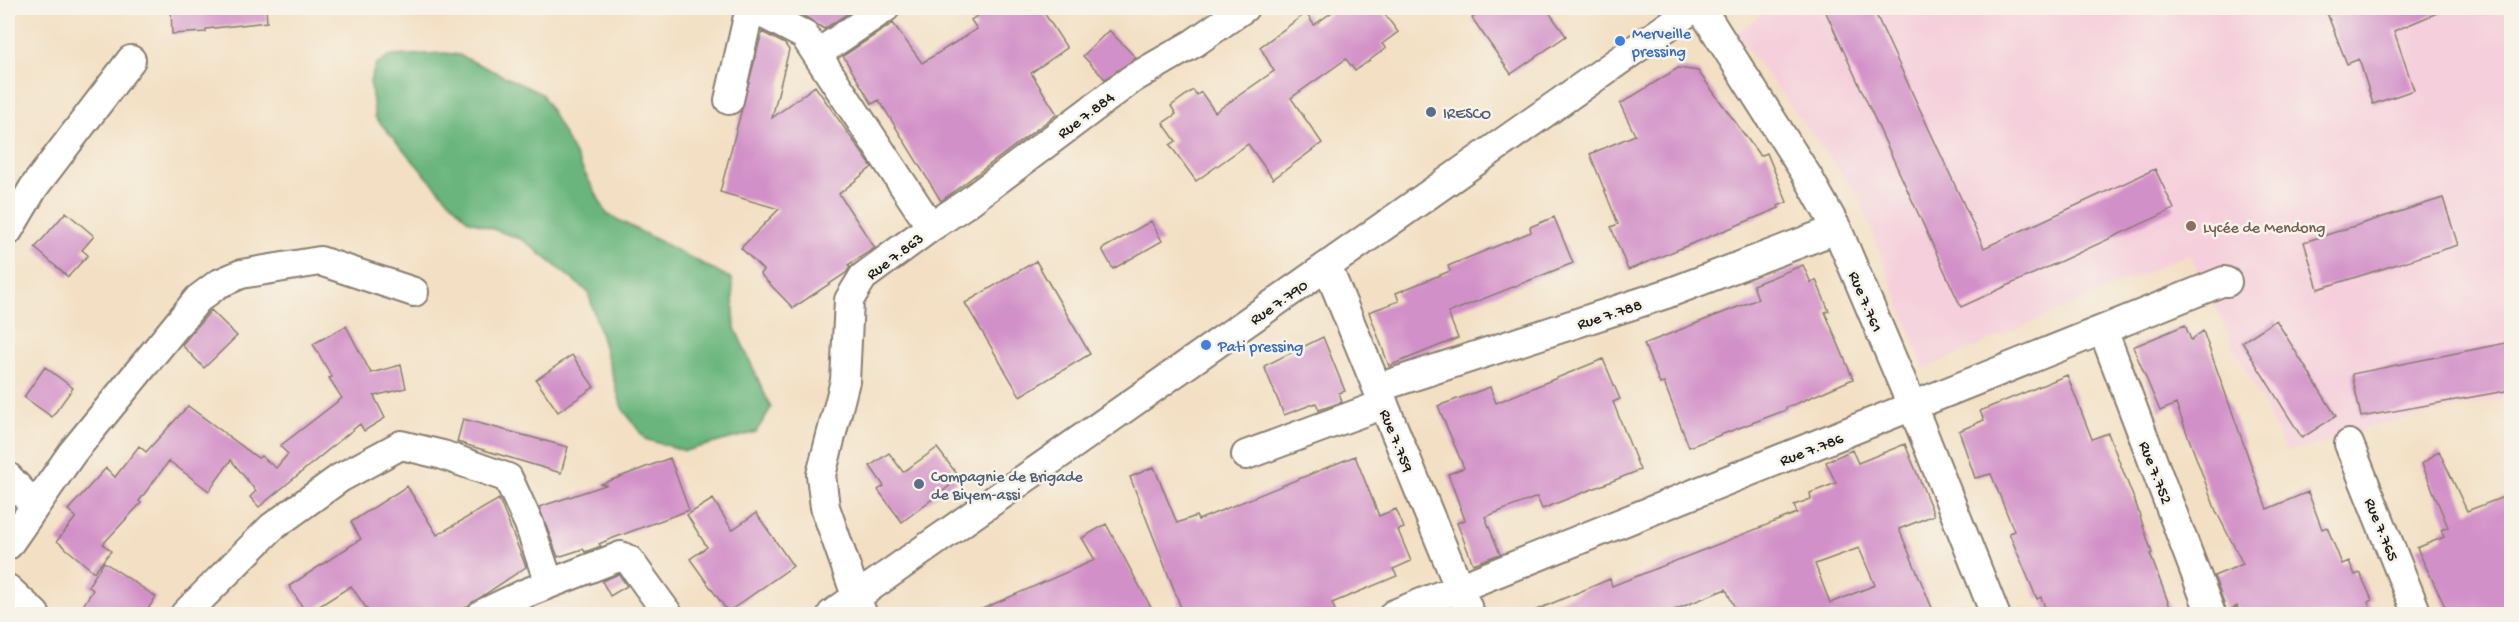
<svg xmlns="http://www.w3.org/2000/svg" width="2519" height="622" font-family="'Gochi Hand',sans-serif">
	<rect width="100%" height="100%" fill="#f7f3e8"/>
	<filter id="ink" filterUnits="userSpaceOnUse"><feTurbulence type="fractalNoise" baseFrequency=".0167" numOctaves="2"/><feDisplacementMap in="SourceGraphic" scale="12" xChannelSelector="R" yChannelSelector="G"/><feConvolveMatrix kernelMatrix="1 2 1 2 8 2 1 2 1" color-interpolation-filters="sRGB"/></filter>
	<filter id="wash" filterUnits="userSpaceOnUse"><feTurbulence type="fractalNoise" baseFrequency=".008" numOctaves="4" result="noise"/><feDisplacementMap in="SourceGraphic" scale="24" xChannelSelector="R" yChannelSelector="G"/><feGaussianBlur stdDeviation="1.35" result="paint"/><feColorMatrix in="noise" values="0 0 0 0 0 0 0 0 0 0 0 0 0 0 0 0 0 1.4 0 .05"/><feComposite in="paint" operator="in"/></filter>
	<g filter="url(#wash)">
		<rect width="100%" height="100%" fill="#f3e0c4"/>
		<path fill="#f5cfdb" d="M1772 8H2511V397L2374 425 2340 440 2286 451 2189 254 1924 369 1860 198 1736 34Z"/>
		<path fill="#69b57d" stroke="#42684c" stroke-width="1.5" d="M445 53 459 55 542 94 607 214 732 279 735 328 771 408 756 432 685 451 645 439 622 408 588 292 523 240 468 220 427 177 375 117 370 81 376 64 390 56Z"/>
		<g id="blocks">
			<path fill="#d290c8" fill-rule="evenodd" d="M171 8H266L267 22 206 29V32L172 34Z
				M792 8H856L824 29Z
				M989 8H1041L1067 48 1031 73 1057 114 941 201 879 100 872 104 843 56 893 23 922 63 977 29 971 20Z
				M1338 8H1380L1398 32 1382 44 1386 48 1355 71 1346 59 1291 98 1322 143 1273 179 1248 144 1196 181 1170 145 1176 141 1163 123 1176 114 1171 106 1193 90 1197 95 1201 92 1215 112 1274 71 1260 47 1306 13 1314 25Z
				M1469 8H1546L1566 36 1511 74 1472 18 1475 16Z
				M1824 8H1873L1984 248 2155 169 2174 209 1961 307Z
				M2325 8H2449L2394 31 2414 90 2373 104 2359 59 2347 64Z
				M1109 30 1136 58 1105 79 1083 56Z
				M762 32 785 44 789 50 772 118 815 86 872 167 839 194 875 248 848 265 850 267 846 273 793 308 760 274 763 270 741 248 779 209 720 192Z
				M1678 68 1698 71 1760 156 1767 153 1787 202 1778 206 1779 208 1628 270 1611 227 1618 224 1590 154 1635 135 1620 104Z
				M2443 198 2458 245 2318 289 2304 242Z
				M66 212 94 236 82 250 88 255 68 277 35 248Z
				M1554 217 1573 263 1448 313 1458 338 1389 366 1369 312 1399 301 1396 293 1450 271 1448 266 1531 232 1530 227Z
				M1151 221 1162 241 1113 269 1102 249Z
				M1036 261 1090 354 1020 396 965 303Z
				M1803 265 1811 283 1816 280 1829 311 1825 312 1853 379 1786 408V410L1689 447 1664 383 1660 384 1644 344 1758 299 1753 285Z
				M211 310 237 336 204 368 182 345Z
				M2276 320 2336 416 2302 438 2242 342Z
				M2185 325 2191 340 2203 331 2267 509 2308 492 2322 529 2327 527 2342 564 2349 561 2355 575 2360 573 2372 600 2368 602 2373 615H2241L2237 606 2227 612 2214 576 2243 564 2216 511 2176 404 2160 411 2133 347Z
				M346 326 371 373 401 365 406 388 374 396 385 418 364 431 360 424 259 507 250 497 256 491 231 460 209 491 169 461 139 501 141 503 103 544 111 551 94 572 57 541 76 517 68 510 106 468 115 477 139 446 146 452 188 406 258 458 261 456 276 468 288 454 280 446 342 398 329 378 332 377 313 344Z
				M1323 337 1345 391 1339 393 1342 402 1319 410 1316 403 1284 415 1264 366Z
				M2511 342V390L2361 417 2352 374Z
				M572 355 594 387 558 412 536 380Z
				M1603 359 1620 399 1613 402 1640 470 1542 509 1537 497 1485 517 1500 554 1473 564 1457 523 1465 520 1448 474 1464 468 1438 406 1490 387 1496 403Z
				M45 367 73 388 52 417 24 397Z
				M2067 375 2092 439 2108 433 2136 504 2152 553 2150 554 2173 615H2048L2041 597 2037 599 2009 533 2014 531 1991 474 1975 478 1959 431 1984 420 1980 411Z
				M463 419 568 447 561 473 457 442Z
				M1905 444 1934 515 1899 529 1935 615H1738L1726 589 1662 615H1524L1610 579 1612 586 1797 513 1794 505 1811 499 1810 493 1836 483 1826 462 1852 450 1858 463ZM1859 548 1875 585 1830 603 1815 564Z
				M937 448 960 478 902 522 878 490 884 486 870 466 889 453 903 472Z
				M2439 451 2467 511 2511 494V615H2449L2417 548 2444 537 2441 530 2448 527 2422 464Z
				M1355 456 1379 516 1396 509 1404 528 1398 530 1411 561 1393 569 1397 576 1332 603 1337 615H1184L1130 477 1154 467 1177 523 1196 516 1198 520Z
				M670 458 689 510 608 540 599 544 601 546 585 552 583 549 558 557 539 507 606 485 601 484Z
				M407 486 437 535 499 499 526 567 454 615H371L351 586 307 614 289 586 361 539 351 522Z
				M713 499 732 530 756 513 793 566 728 612 690 559 707 547 687 515Z
				M1106 524 1155 615H968L1095 560 1082 538Z
				M104 562 156 597 144 615H77L93 590 88 586Z
				M619 574 627 586 610 596 602 581Z"/>
		</g>
	</g>
	<g filter="url(#ink)">
		<use href="#blocks" fill-opacity="0" stroke="#887e70" stroke-width="1.5"/>
		<g fill="none" stroke-linecap="round" stroke-linejoin="round">
			<defs>
				<path id="minor" d="M752 8 804 35 931 227 863 277 849 300 845 381 821 475 825 507 862 613
					M1701 8 1808 177 1837 229 1913 408 1995 614
					M817 54 885 8
					M729 100 750 8
					M931 227 967 203 1132 79 1194 43 1244 8
					M8 231 34 187 131 60
					M1327 266 1470 614
					M2103 330 2211 614
					M1377 388 1666 294 1837 229
					M2349 444 2417 614
					M1246 455 1384 404
					M8 477 35 506
					M8 545 72 453 198 299 218 284 241 274 320 261 414 292
					M8 589 35 614
					M185 614 272 527 340 478 401 445 443 455 508 478 529 524 549 583
					M482 614 526 593 621 556 629 560 668 614
					M832 614 1694 8
					M1394 614 2224 281 2227 282"/>
			</defs>
			<use href="#minor" stroke="#887e70" stroke-width="32"/>
			<use href="#minor" stroke="#fff" stroke-width="28"/>
		</g>
	</g>
	<g fill="#3f7fe0" stroke="#f7f3e8" stroke-width="2">
		<circle cx="1620" cy="41" r="6"/>
		<circle cx="1206" cy="345" r="6"/>
	</g>
	<g fill="#5c6f8a" stroke="#f7f3e8" stroke-width="2">
		<circle cx="1431" cy="112" r="6"/>
		<circle cx="919" cy="484" r="6"/>
	</g>
	<circle fill="#8d6e63" stroke="#f7f3e8" stroke-width="2" cx="2191" cy="226" r="6"/>
	<g text-anchor="middle" stroke-width="5" stroke-linejoin="round" paint-order="stroke">
		<g font-size="16" fill="#366cbe" stroke="#f7f3e8" text-anchor="start">
			<text x="1632" y="38">Merveille<tspan x="1632" dy="18">pressing</tspan></text>
			<text x="1218" y="351">Pati pressing</text>
		</g>
		<g font-size="16" fill="#4e5e75" stroke="#f7f3e8" text-anchor="start">
			<text x="1443" y="118">IRESCO</text>
			<text x="931" y="481">Compagnie de Brigade<tspan x="931" dy="18">de Biyem-assi</tspan></text>
		</g>
		<g font-size="16" fill="#1c1c1c" stroke="#f7f3e8">
			<text transform="translate(1085 114) rotate(-37)" y="6">Rue 7.884</text>
			<text transform="translate(894 255) rotate(-37)" y="6">Rue 7.863</text>
			<text transform="translate(1278 301) rotate(-35)" y="6">Rue 7.790</text>
			<text transform="translate(1867 301) rotate(67)" y="6">Rue 7.761</text>
			<text transform="translate(1609 313) rotate(-18)" y="6">Rue 7.788</text>
			<text transform="translate(1398 440) rotate(68)" y="6">Rue 7.759</text>
			<text transform="translate(1811 448) rotate(-21)" y="6">Rue 7.786</text>
			<text transform="translate(2157 472) rotate(69)" y="6">Rue 7.752</text>
			<text transform="translate(2383 529) rotate(68)" y="6">Rue 7.765</text>
		</g>
		<g font-size="16" fill="#785e54" stroke="#f7f3e8" text-anchor="start">
			<text x="2203" y="232">Lycée de Mendong</text>
		</g>
	</g>
	<rect width="2519" height="622" fill="none" stroke="#f7f3e8" stroke-width="30"/>
</svg>
